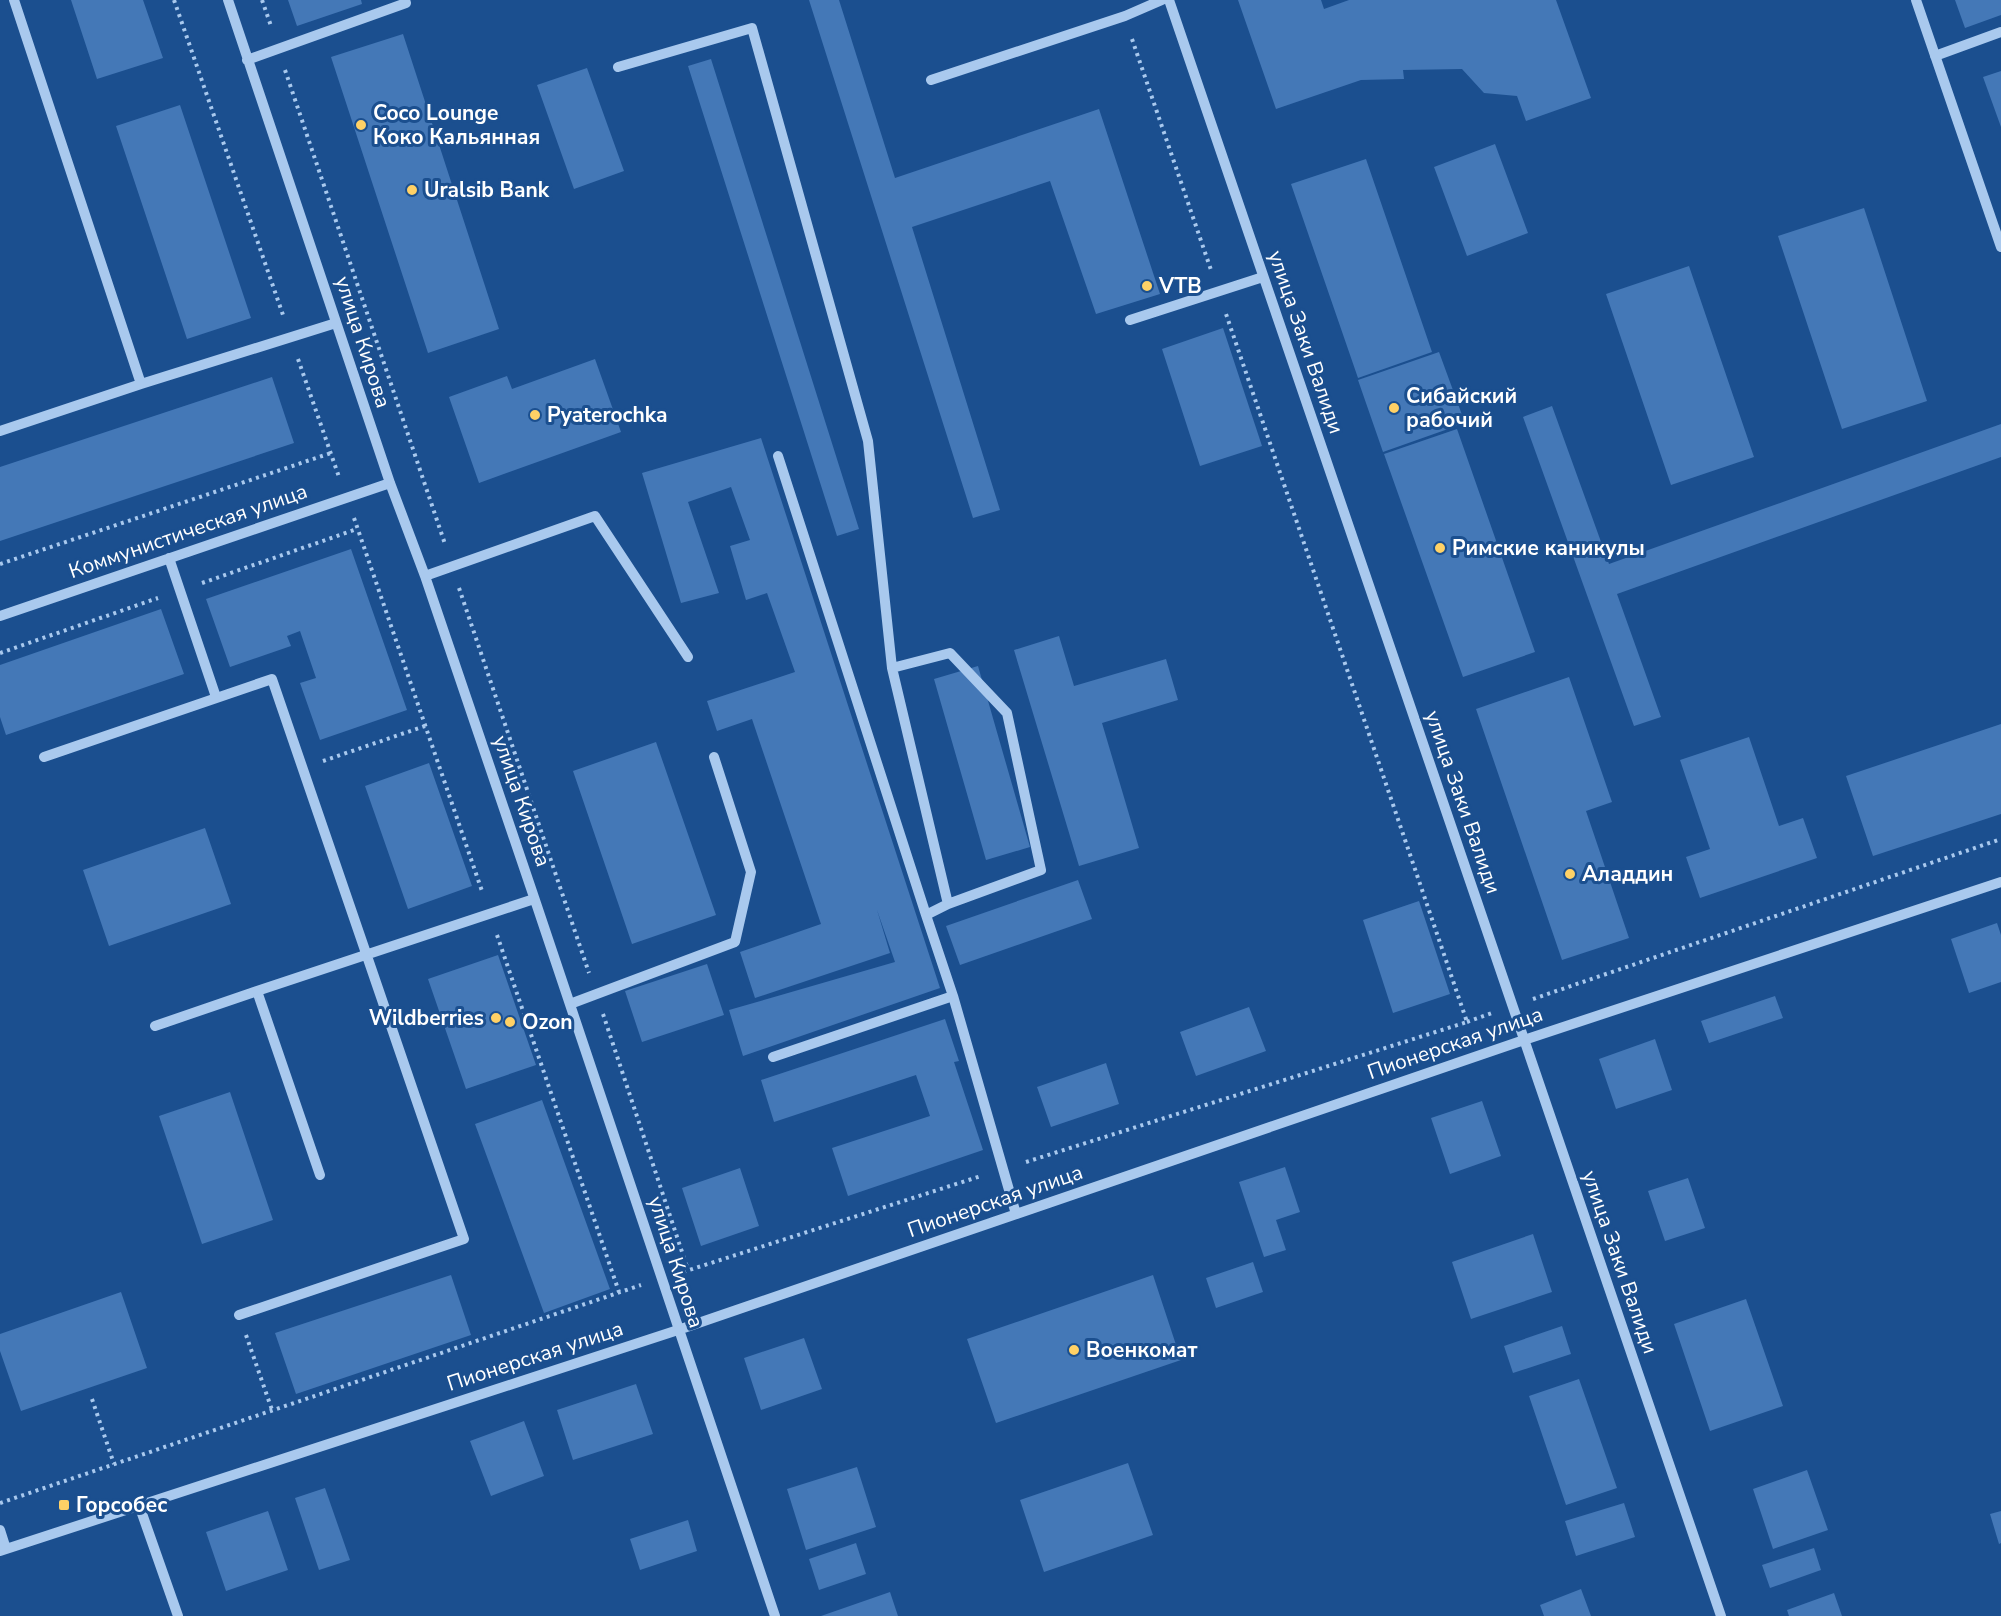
<svg xmlns="http://www.w3.org/2000/svg" width="2001" height="1616" font-family="'Nunito Sans',sans-serif">
	<rect width="100%" height="100%" fill="#1b4f8f"/>
	<path fill="#4478b7" d="M71 0H143L163 58 97 79Z
		M288 0H361L362 4 297 26Z
		M809 0H839L895 178 1099 109 1160 294 1096 314 1050 181 912 227 1000 510 973 518Z
		M1238 0H1321L1324 9 1349 0H1556L1591 98 1526 121 1517 96 1484 93 1462 69 1403 70 1404 79 1361 80 1276 109Z
		M1955 0H2001V15L1965 28Z
		M403 34 499 329 428 353 331 57Z
		M711 59 859 529 837 536 688 66Z
		M587 68 624 171 574 189 537 85Z
		M2001 71V127L1983 77Z
		M180 105 251 318 187 339 116 126Z
		M1495 144 1528 233 1467 256 1434 167Z
		M1366 159 1432 352 1358 378 1291 184Z
		M1864 208 1927 401 1842 429 1778 236Z
		M1689 266 1754 457 1671 485 1606 294Z
		M1223 328 1262 446 1200 466 1162 349Z
		M1439 352 1465 423 1383 452 1358 380Z
		M595 359 621 432 479 483 449 397 507 376 512 389Z
		M272 377 294 443 0 541V467Z
		M1552 406 1609 564 2001 424V457L1617 594 1661 717 1634 726 1523 417Z
		M1457 429 1535 652 1463 677 1384 454Z
		M761 438 940 988 743 1056 729 1010 895 962 877 910 890 953 755 998 740 952 821 924 752 719 717 731 707 701 795 672 767 593 746 600 730 546 750 540 731 487 688 502 719 593 681 603 642 473Z
		M351 549 407 710 320 740 300 683 316 678 300 631 287 636 291 646 230 667 206 599Z
		M161 609 184 674 6 735 0 717V665Z
		M1059 636 1074 686 1166 659 1178 700 1102 723 1139 848 1079 866 1014 650Z
		M978 666 1030 847 986 860 934 679Z
		M1569 677 1612 802 1586 811 1629 938 1562 960 1476 709Z
		M2001 724V814L1873 856 1846 776Z
		M1749 737 1779 826 1803 818 1817 858 1700 898 1686 857 1710 849 1680 760Z
		M656 742 716 915 632 944 573 771Z
		M429 763 472 886 408 909 365 786Z
		M205 828 231 904 109 946 83 870Z
		M1078 880 1092 919 960 965 946 926Z
		M1419 901 1450 994 1393 1013 1363 920Z
		M1997 923 2001 935V982L1969 993 1951 939Z
		M498 955 536 1065 466 1089 428 979Z
		M707 964 724 1015 642 1042 625 991Z
		M1775 996 1783 1018 1709 1043 1701 1021Z
		M1249 1007 1266 1051 1196 1076 1180 1032Z
		M945 1019 959 1061 954 1062 983 1150 848 1196 832 1148 930 1116 916 1075 774 1122 761 1080Z
		M1655 1039 1672 1090 1616 1109 1599 1059Z
		M1106 1063 1119 1104 1051 1127 1037 1087Z
		M230 1092 273 1220 202 1244 159 1116Z
		M542 1100 610 1289 544 1313 475 1124Z
		M1482 1101 1501 1156 1450 1174 1431 1118Z
		M1285 1167 1300 1212 1276 1220 1286 1250 1264 1257 1239 1182Z
		M740 1168 759 1226 701 1246 682 1188Z
		M1688 1178 1705 1228 1665 1241 1648 1191Z
		M1533 1234 1552 1292 1471 1319 1452 1262Z
		M1253 1262 1263 1292 1216 1308 1206 1278Z
		M451 1275 471 1335 296 1394 275 1333Z
		M1153 1275 1181 1360 996 1423 967 1339Z
		M121 1292 147 1368 21 1411 0 1351V1334Z
		M1746 1299 1783 1406 1710 1431 1674 1324Z
		M1562 1326 1571 1354 1513 1373 1504 1346Z
		M804 1338 822 1389 761 1410 744 1358Z
		M1579 1379 1617 1488 1566 1505 1529 1396Z
		M636 1384 653 1434 573 1460 557 1410Z
		M524 1421 544 1476 491 1496 470 1441Z
		M1128 1463 1153 1535 1044 1572 1020 1500Z
		M857 1467 876 1527 806 1550 787 1489Z
		M1807 1470 1828 1530 1773 1549 1753 1489Z
		M325 1488 350 1560 319 1570 295 1498Z
		M1624 1503 1635 1537 1576 1556 1565 1521Z
		M268 1511 288 1570 226 1591 206 1532Z
		M2001 1511V1543L1999 1544 1990 1514Z
		M688 1520 697 1551 640 1570 630 1539Z
		M856 1543 866 1574 819 1590 809 1559Z
		M1814 1548 1821 1570 1770 1588 1762 1565Z
		M1581 1589 1591 1616H1544L1540 1605Z
		M890 1592 898 1616H821Z
		M1834 1593 1842 1616H1789L1787 1610Z"/>
	<g fill="none" stroke-linecap="round" stroke-linejoin="round">
		<path stroke="#a9c9ee" stroke-width="4" stroke-dasharray="3 4.5" stroke-linecap="butt" d="M174 0 283 315
			M262 0 271 26
			M1132 39 1211 270
			M285 70 445 544
			M298 359 339 477
			M354 518 483 894
			M0 564 331 453
			M202 583 357 529
			M459 588 589 973
			M0 653 158 598
			M323 761 425 726
			M497 935 619 1292
			M1533 999 2001 839
			M603 1014 688 1270
			M1467 1022 1492 1013
			M1026 1162 1467 1022 1225 311
			M683 1272 981 1176
			M246 1335 272 1410
			M92 1399 114 1464
			M0 1503 641 1285"/>
		<path stroke="#a9c9ee" stroke-width="10" d="M228 0 390 483 425 576 537 906 775 1616
			M1169 0 1721 1616
			M1916 0 2001 247
			M1935 56 2001 32
			M247 60 406 3 405 0
			M618 67 752 28 868 441 892 668 948 904 926 915 953 996 1016 1214
			M931 80 1125 16 1162 0
			M1130 320 1263 277
			M141 384 336 323
			M0 431 141 384 14 0
			M778 456 926 915
			M169 558 216 697
			M425 576 595 516 688 657
			M0 616 390 483
			M892 668 950 653 1007 713 1041 870 948 904
			M44 757 272 679 464 1239 239 1315
			M570 1004 735 942 751 872 714 757
			M155 1026 257 991
			M773 1057 953 996
			M320 1175 257 991 534 899
			M139 1505 178 1616
			M0 1530 6 1549
			M0 1551 678 1330 1524 1040 2001 882"/>
	</g>
	<g fill="#ffd166" stroke="#1b4f8f" stroke-width="2">
		<circle cx="361" cy="125" r="6"/>
		<circle cx="412" cy="190" r="6"/>
		<circle cx="1147" cy="286" r="6"/>
		<circle cx="1394" cy="408" r="6"/>
		<circle cx="535" cy="415" r="6"/>
		<circle cx="1440" cy="548" r="6"/>
		<circle cx="1570" cy="874" r="6"/>
		<circle cx="496" cy="1018" r="6"/>
		<circle cx="510" cy="1022" r="6"/>
		<circle cx="1074" cy="1350" r="6"/>
		<rect x="58" y="1499" width="12" height="12" rx="3"/>
	</g>
	<g text-anchor="middle" stroke-width="6" stroke-linejoin="round" paint-order="stroke">
		<g font-size="21" font-weight="bold" fill="#fff" stroke="#1b4f8f" text-anchor="start">
			<text x="373" y="120">Coco Lounge<tspan x="373" dy="24">Коко Кальянная</tspan></text>
			<text x="424" y="197">Uralsib Bank</text>
			<text x="1159" y="293">VTB</text>
			<text x="1406" y="403">Сибайский<tspan x="1406" dy="24">рабочий</tspan></text>
			<text x="547" y="422">Pyaterochka</text>
			<text x="1452" y="555">Римские каникулы</text>
			<text x="1582" y="881">Аладдин</text>
			<text x="484" y="1025" text-anchor="end">Wildberries</text>
			<text x="522" y="1029">Ozon</text>
			<text x="1086" y="1357">Военкомат</text>
			<text x="76" y="1512">Горсобес</text>
		</g>
		<g font-size="21" fill="#fff" stroke="#1b4f8f">
			<text transform="translate(363 342) rotate(72)" y="7">улица Кирова</text>
			<text transform="translate(1306 342) rotate(71)" y="7">улица Заки Валиди</text>
			<text transform="translate(188 531) rotate(-19)" y="7">Коммунистическая улица</text>
			<text transform="translate(522 801) rotate(71)" y="7">улица Кирова</text>
			<text transform="translate(1463 802) rotate(71)" y="7">улица Заки Валиди</text>
			<text transform="translate(1455 1043) rotate(-19)" y="7">Пионерская улица</text>
			<text transform="translate(995 1201) rotate(-19)" y="7">Пионерская улица</text>
			<text transform="translate(676 1262) rotate(72)" y="7">улица Кирова</text>
			<text transform="translate(1620 1262) rotate(71)" y="7">улица Заки Валиди</text>
			<text transform="translate(535 1356) rotate(-18)" y="7">Пионерская улица</text>
		</g>
	</g>
</svg>
